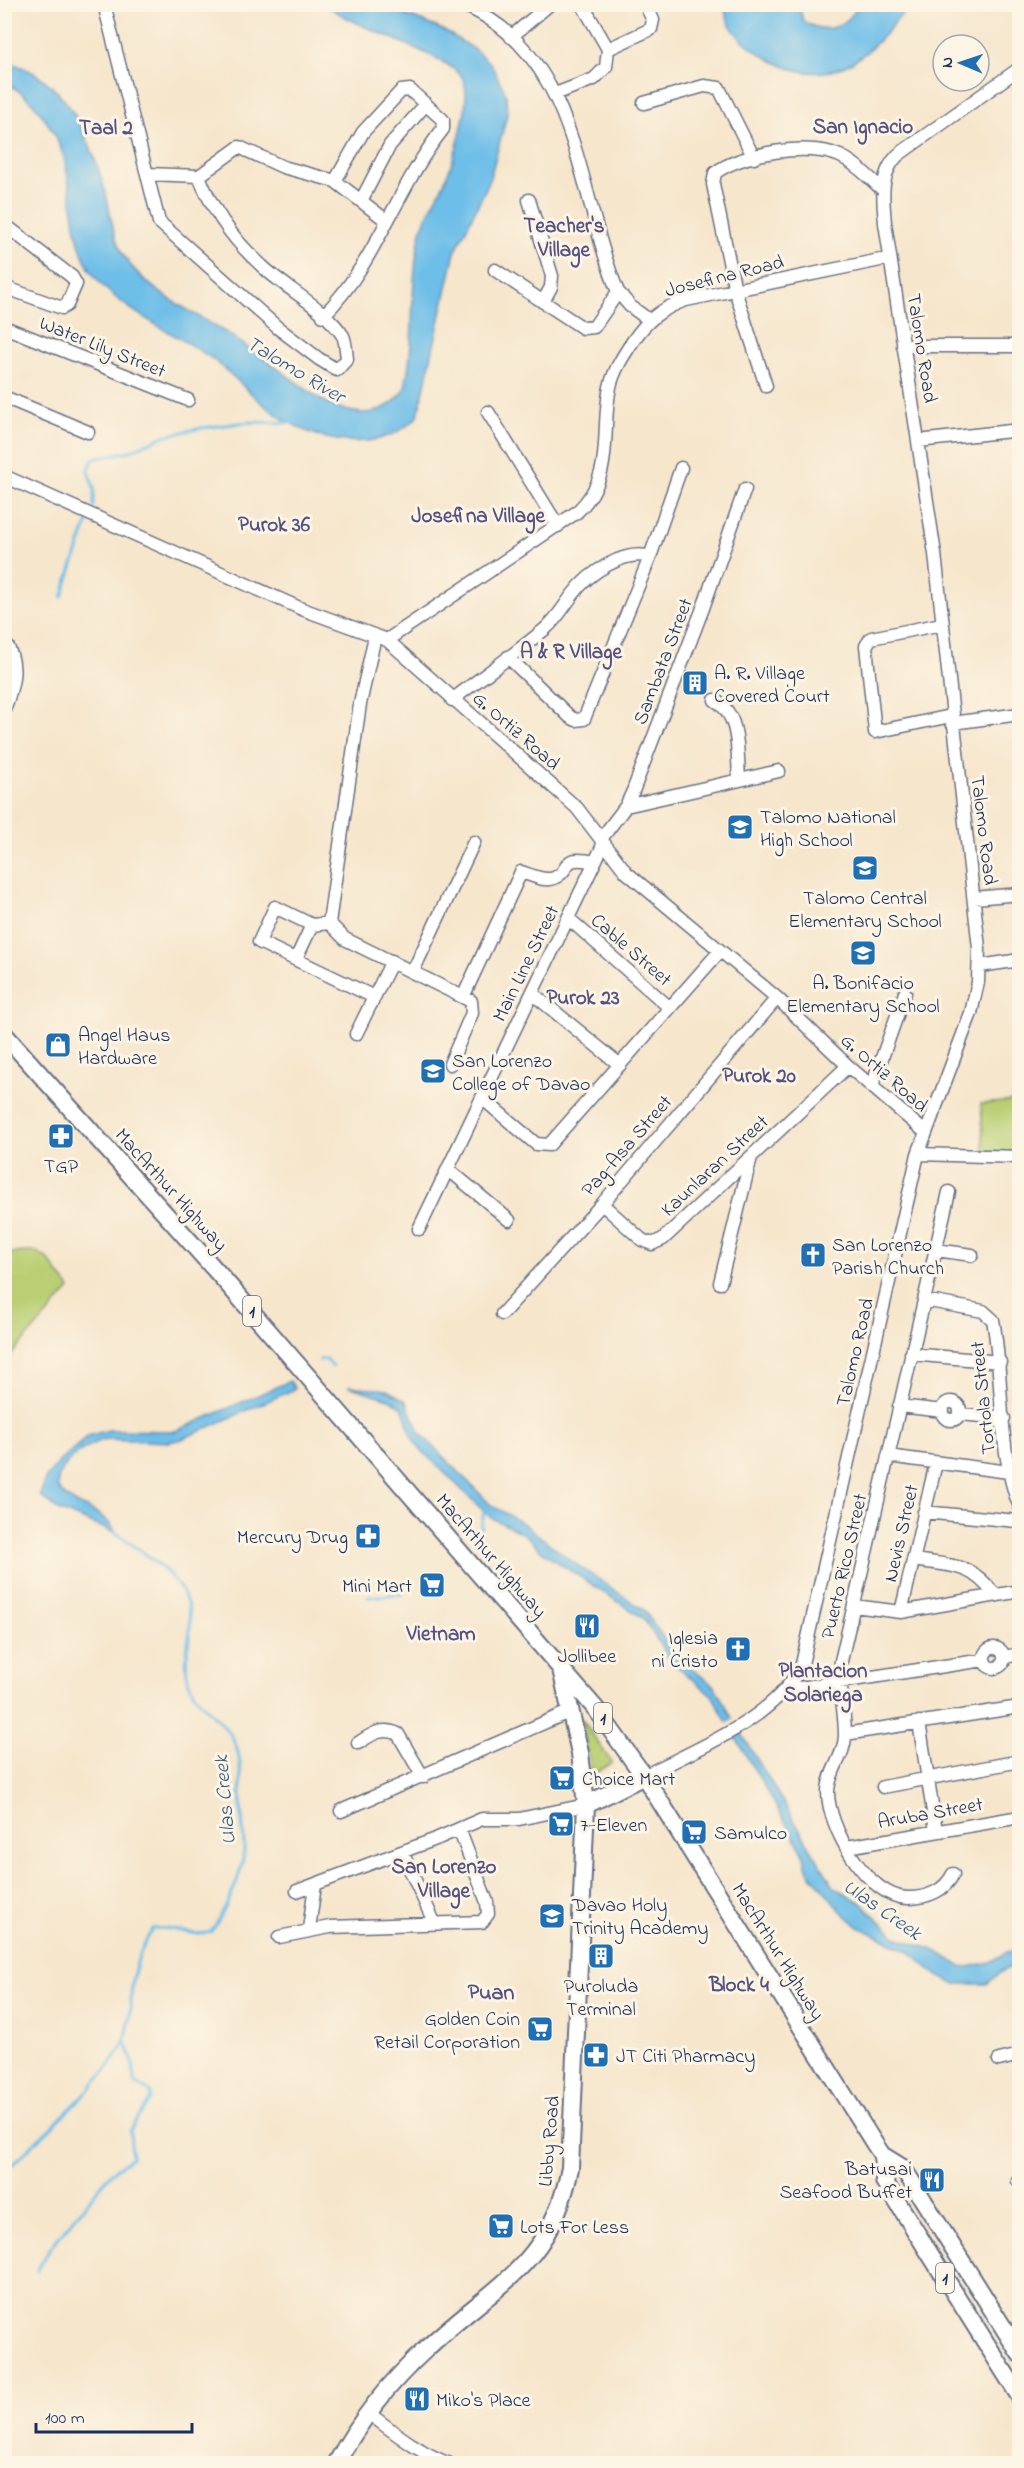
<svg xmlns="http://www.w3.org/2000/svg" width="1024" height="2468" font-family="'Indie Flower',sans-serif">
	<rect width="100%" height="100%" fill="#fcf5e5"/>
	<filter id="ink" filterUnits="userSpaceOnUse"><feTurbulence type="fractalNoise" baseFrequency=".0167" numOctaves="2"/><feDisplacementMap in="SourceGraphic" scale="12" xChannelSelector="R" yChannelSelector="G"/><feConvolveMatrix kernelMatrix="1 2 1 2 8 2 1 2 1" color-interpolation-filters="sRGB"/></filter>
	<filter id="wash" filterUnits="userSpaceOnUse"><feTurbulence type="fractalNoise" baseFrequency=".008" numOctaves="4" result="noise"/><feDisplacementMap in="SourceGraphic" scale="24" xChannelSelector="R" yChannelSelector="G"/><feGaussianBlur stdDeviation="1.35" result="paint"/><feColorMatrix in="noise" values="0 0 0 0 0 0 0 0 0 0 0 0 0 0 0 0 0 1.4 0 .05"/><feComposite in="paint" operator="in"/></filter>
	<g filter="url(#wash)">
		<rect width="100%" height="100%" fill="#f6e6cc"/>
		<path fill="#bacf73" stroke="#6a7f68" stroke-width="1.5" d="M1015 1101 1019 1152 984 1153 981 1104Z
			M37 1252 48 1259 70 1289 5 1362V1253Z
			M582 1719 612 1763 592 1775Z"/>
		<path fill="#6dbee8" stroke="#4476a3" stroke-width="1.5" d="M326 5H381L443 30 474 49 491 64 506 94 507 115 489 182 455 252 418 416C379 457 314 443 273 412 251 396 233 374 211 358 175 332 109 306 88 266 70 232 74 191 63 155 59 140 51 127 42 115 32 101 21 89 5 84V62C65 74 90 137 105 191 111 212 112 237 124 256 148 294 197 313 233 337 262 357 290 378 318 398 350 416 379 422 404 391 417 340 408 284 421 232 425 215 437 199 444 183 453 162 475 97 462 77 446 54 356 29 326 5Z
			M724 5H799L803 21C825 35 846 29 858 5H909C867 60 828 97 761 54 741 41 727 29 724 5Z
			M290 1381 295 1389 182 1439 169 1442 108 1439C89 1442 54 1465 58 1488 74 1511 101 1505 116 1533L58 1510 40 1496 45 1479 59 1462 88 1436 109 1430 176 1431Z
			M348 1386 387 1390 405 1400 420 1433 491 1505 524 1524 573 1562 644 1610 675 1655 715 1687 733 1719 727 1722 712 1695 672 1663 643 1618 545 1554 524 1534 491 1518 420 1449 412 1438 403 1409 392 1400Z
			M740 1731 834 1887 860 1902 898 1938 936 1951 963 1968 991 1962 1007 1952 1019 1950V1964L1002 1971 987 1984H954L935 1974 909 1951 859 1927 841 1911 808 1871 802 1850 734 1735Z"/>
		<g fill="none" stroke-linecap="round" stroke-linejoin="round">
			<path stroke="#6dbee8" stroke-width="3" d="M94 506V488L88 471 93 459 130 451 164 436 202 428 248 422 295 423
				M62 597 88 521
				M320 1360 326 1359 333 1367
				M479 1540 485 1506
				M368 1597 403 1594
				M4 2173C35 2141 111 2077 125 2039 130 2026 130 2012 131 1998 132 1973 139 1950 153 1929 172 1925 191 1938 211 1932 225 1910 241 1879 244 1852 245 1835 241 1819 241 1802 240 1781 243 1759 233 1739 221 1717 197 1706 189 1682 183 1665 189 1645 190 1627 193 1579 148 1558 115 1532
				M37 2271 50 2248 112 2172 132 2157 130 2131 151 2098V2092L135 2083 133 2062 125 2040"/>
		</g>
	</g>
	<g filter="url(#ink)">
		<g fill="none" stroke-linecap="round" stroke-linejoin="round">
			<defs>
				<path id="minor" d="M104 4 159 222 278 328 319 359 337 370 347 359C346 352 346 342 343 336 326 309 285 288 262 266 233 240 213 212 199 176
					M461 4C580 53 576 192 618 292L630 306 649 320
					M511 37 550 4
					M608 49 651 29 653 20 645 4
					M555 94 594 79 606 67 608 49 582 4
					M644 103 704 86 719 88 754 158
					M148 174 199 176 239 147 283 167 335 181 387 221
					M529 200 552 276 551 287 543 302
					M361 201 390 145 426 104
					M4 224 72 277 76 284 67 305 62 308 4 287
					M495 270 583 328 594 327 618 292
					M323 316C377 262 396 188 443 129V120L410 90 401 91 363 132 335 181
					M4 327 188 400
					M903 346H1020
					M766 386 735 290 713 184 715 173C741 153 809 142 840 156 856 163 870 179 883 190
					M4 397 88 432
					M488 412 558 526
					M918 441 1020 430
					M4 476 302 609 387 640 577 808 626 872 777 998 848 1066 925 1132
					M942 624 871 638 866 646 875 732 951 716
					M375 636 360 704 329 923 345 939 471 1001 472 1013 450 1064
					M387 640 577 512C616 475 600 434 610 387 614 370 623 356 633 341 647 320 662 308 686 300L890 258
					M4 641C20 663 13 686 4 710
					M508 657 570 717 576 720 584 719 650 557 681 468
					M452 700C483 676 515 654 545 629 557 619 564 606 574 593 589 573 625 549 650 557
					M715 700C741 715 737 753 739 780
					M952 723 1020 714
					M626 806 779 771
					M601 839 626 806 633 791 703 608 745 489
					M974 898 1020 894
					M568 918 670 1008
					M329 923 312 925 275 907 259 942 374 997
					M296 959 312 925
					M980 966 1020 960
					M413 971 474 842
					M532 993 620 1065
					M464 995 521 872C531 875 544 882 554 878 574 870 557 854 595 862
					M356 1034 392 961
					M872 1086 905 993
					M482 1098 536 1144 549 1145 720 951
					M918 1154 1020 1157
					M448 1169 509 1220
					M949 1192 841 1661C838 1688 845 1709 845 1735 845 1756 829 1770 828 1791 827 1826 868 1898 908 1898 927 1898 945 1891 953 1874
					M602 1204 642 1240 652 1244 663 1239 848 1066
					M419 1229 604 843
					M936 1250 972 1255
					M720 1283 751 1157
					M924 1300 983 1311 993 1320C1004 1378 997 1453 1020 1507
					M502 1314 602 1204 777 998
					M911 1354 1000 1362
					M942 1411a9 9 0 1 1 18 0a9 9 0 1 1-18 0Z
					M899 1406 943 1411
					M960 1414 1004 1418
					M888 1456 1009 1472
					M924 1512 1017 1521
					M913 1560C952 1566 970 1562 995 1595
					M854 1606 901 1612 1020 1591
					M901 1612 936 1463
					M984 1658a10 10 0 1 1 20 0a10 10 0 1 1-20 0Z
					M1004 1657 1020 1654
					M787 1690 984 1660
					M919 1722 936 1831
					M845 1734 1020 1707
					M358 1743C371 1735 382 1726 398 1734L423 1777
					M644 1776C696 1749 776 1719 802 1664L918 1154 971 1013 978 982 979 948 935 554 885 223C883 198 879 174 898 155L1020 68
					M883 1787 1020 1761
					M341 1811 571 1711
					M847 1847 1020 1817
					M402 1852 434 1922
					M297 1891 436 1839 482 1819H519L586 1805
					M309 1929 315 1885
					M279 1937 330 1927 482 1922 488 1914 487 1902 459 1829
					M999 2060 1020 2055
					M1018 2181 1020 2180
					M367 2412C394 2432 419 2453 450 2464"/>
				<path id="highway" d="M4 1034 219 1274 596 1709 644 1776 874 2143 882 2155 903 2168 1020 2354
					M586 1805 644 1776
					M882 2155 884 2181 1020 2397
					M336 2464C360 2419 389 2383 426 2349 492 2286 551 2267 570 2168L586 1805 580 1753 561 1669"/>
			</defs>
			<use href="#minor" stroke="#686f84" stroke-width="15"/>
			<use href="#highway" stroke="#686f84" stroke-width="20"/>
			<use href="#minor" stroke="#fff" stroke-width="12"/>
			<use href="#highway" stroke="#fff" stroke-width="16"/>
		</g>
	</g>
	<defs>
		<symbol id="building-square" viewBox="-11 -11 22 22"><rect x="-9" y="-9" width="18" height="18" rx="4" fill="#1f6fb2" stroke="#fcf5e5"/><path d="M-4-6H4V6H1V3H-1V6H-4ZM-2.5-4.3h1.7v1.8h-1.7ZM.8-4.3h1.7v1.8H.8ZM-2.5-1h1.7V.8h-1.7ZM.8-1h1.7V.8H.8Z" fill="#fff"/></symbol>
		<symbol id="school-square" viewBox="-11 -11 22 22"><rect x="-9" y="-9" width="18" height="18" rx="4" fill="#1f6fb2" stroke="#fcf5e5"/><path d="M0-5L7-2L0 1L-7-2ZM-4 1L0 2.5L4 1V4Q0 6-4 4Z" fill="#fff"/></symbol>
		<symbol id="shop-square" viewBox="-11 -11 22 22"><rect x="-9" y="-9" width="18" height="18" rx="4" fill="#1f6fb2" stroke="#fcf5e5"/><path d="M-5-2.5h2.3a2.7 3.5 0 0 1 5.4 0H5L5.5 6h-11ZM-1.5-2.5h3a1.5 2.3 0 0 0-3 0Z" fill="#fff"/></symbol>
		<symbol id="university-square" viewBox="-11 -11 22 22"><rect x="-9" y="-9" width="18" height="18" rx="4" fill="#1f6fb2" stroke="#fcf5e5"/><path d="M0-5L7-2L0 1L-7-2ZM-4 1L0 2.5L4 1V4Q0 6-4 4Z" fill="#fff"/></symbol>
		<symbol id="pharmacy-square" viewBox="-11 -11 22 22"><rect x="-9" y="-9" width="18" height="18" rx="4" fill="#1f6fb2" stroke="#fcf5e5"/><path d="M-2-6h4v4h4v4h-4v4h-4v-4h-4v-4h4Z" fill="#fff"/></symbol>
		<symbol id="church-square" viewBox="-11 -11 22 22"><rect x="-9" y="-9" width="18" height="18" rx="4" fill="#1f6fb2" stroke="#fcf5e5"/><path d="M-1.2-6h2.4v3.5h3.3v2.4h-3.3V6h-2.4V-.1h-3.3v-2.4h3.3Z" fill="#fff"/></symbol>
		<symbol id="supermarket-square" viewBox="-11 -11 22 22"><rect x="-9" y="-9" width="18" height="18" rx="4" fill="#1f6fb2" stroke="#fcf5e5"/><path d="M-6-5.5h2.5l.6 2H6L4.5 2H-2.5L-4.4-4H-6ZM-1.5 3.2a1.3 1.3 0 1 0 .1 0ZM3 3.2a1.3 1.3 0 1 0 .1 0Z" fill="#fff"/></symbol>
		<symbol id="restaurant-square" viewBox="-11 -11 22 22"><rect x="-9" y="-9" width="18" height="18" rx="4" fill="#1f6fb2" stroke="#fcf5e5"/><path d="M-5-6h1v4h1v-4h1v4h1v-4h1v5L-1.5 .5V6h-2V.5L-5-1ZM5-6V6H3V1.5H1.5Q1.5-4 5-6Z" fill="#fff"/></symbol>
	</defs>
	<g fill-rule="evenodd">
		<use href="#building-square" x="680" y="668" width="30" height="30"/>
		<use href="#school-square" x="725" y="812" width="30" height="30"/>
		<use href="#school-square" x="850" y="853" width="30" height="30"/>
		<use href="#school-square" x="848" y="938" width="30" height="30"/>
		<use href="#shop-square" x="43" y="1030" width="30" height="30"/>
		<use href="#university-square" x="418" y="1056" width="30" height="30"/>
		<use href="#pharmacy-square" x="46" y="1121" width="30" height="30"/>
		<use href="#church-square" x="798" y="1240" width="30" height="30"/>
		<use href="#pharmacy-square" x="353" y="1521" width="30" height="30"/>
		<use href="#supermarket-square" x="417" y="1570" width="30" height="30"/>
		<use href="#restaurant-square" x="572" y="1611" width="30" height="30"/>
		<use href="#church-square" x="723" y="1634" width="30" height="30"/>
		<use href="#supermarket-square" x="547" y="1763" width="30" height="30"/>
		<use href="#supermarket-square" x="546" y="1809" width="30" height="30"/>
		<use href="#supermarket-square" x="679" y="1817" width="30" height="30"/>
		<use href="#school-square" x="537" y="1901" width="30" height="30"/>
		<use href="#building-square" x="586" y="1941" width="30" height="30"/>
		<use href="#supermarket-square" x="525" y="2014" width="30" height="30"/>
		<use href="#pharmacy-square" x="581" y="2040" width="30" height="30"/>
		<use href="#restaurant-square" x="917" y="2165" width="30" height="30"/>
		<use href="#supermarket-square" x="486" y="2211" width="30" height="30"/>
		<use href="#restaurant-square" x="402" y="2384" width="30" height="30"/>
	</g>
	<g text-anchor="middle" stroke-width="6" stroke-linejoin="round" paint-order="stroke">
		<g fill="#fcf5e5" stroke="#5e6a86" stroke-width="1.5">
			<rect x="243" y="1296" width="18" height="30" rx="4.5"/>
			<rect x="594" y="1703" width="18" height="30" rx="4.5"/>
			<rect x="936" y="2263" width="18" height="30" rx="4.5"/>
		</g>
		<g font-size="18" font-weight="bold" fill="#1b2f5e">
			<text x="252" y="1317">1</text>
			<text x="603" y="1724">1</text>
			<text x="945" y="2284">1</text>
		</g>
		<g font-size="20" fill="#1b2f5e" stroke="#fcf5e5">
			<text transform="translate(724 275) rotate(-14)" y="7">Josefina Road</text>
			<text transform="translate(103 346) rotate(22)" y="7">Water Lily Street</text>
			<text transform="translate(923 348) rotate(81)" y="7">Talomo Road</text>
			<text transform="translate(662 661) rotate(-69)" y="7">Sambata Street</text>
			<text transform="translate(517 730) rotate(41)" y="7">G. Ortiz Road</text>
			<text transform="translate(985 830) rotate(83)" y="7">Talomo Road</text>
			<text transform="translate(632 949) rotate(41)" y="7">Cable Street</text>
			<text transform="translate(525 963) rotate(-64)" y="7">Main Line Street</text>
			<text transform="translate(885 1072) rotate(41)" y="7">G. Ortiz Road</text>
			<text transform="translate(626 1145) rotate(-49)" y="7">Pag-Asa Street</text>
			<text transform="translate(714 1165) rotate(-43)" y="7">Kaunlaran Street</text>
			<text transform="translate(172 1189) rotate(48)" y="7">MacArthur Highway</text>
			<text transform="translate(854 1352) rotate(-77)" y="7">Talomo Road</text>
			<text transform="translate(982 1398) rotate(-96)" y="7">Tortola Street</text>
			<text transform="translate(900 1533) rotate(-77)" y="7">Nevis Street</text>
			<text transform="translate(492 1555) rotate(49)" y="7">MacArthur Highway</text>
			<text transform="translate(843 1566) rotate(-77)" y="7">Puerto Rico Street</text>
			<text transform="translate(930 1812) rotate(-10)" y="7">Aruba Street</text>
			<text transform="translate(779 1951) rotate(58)" y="7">MacArthur Highway</text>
			<text transform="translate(548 2141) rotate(-85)" y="7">Libby Road</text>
		</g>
		<g font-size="20" fill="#1b2f5e" stroke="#fcf5e5" text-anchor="start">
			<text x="714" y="679">A. R. Village<tspan x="714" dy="23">Covered Court</tspan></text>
			<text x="760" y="823">Talomo National<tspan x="760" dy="23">High School</tspan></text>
			<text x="865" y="904" text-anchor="middle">Talomo Central<tspan x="865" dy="23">Elementary School</tspan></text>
			<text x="863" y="989" text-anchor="middle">A. Bonifacio<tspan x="863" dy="23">Elementary School</tspan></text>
			<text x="78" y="1041">Angel Haus<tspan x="78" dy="23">Hardware</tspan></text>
			<text x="452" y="1067">San Lorenzo<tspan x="452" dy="23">College of Davao</tspan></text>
			<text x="61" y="1172" text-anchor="middle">TGP</text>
			<text x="832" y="1251">San Lorenzo<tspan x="832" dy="23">Parish Church</tspan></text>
			<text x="348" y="1543" text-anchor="end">Mercury Drug</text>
			<text x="412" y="1592" text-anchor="end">Mini Mart</text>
			<text x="718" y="1644" text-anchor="end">Iglesia<tspan x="718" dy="23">ni Cristo</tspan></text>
			<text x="587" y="1662" text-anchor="middle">Jollibee</text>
			<text x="582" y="1785">Choice Mart</text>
			<text x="580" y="1831">7-Eleven</text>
			<text x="714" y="1839">Samulco</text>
			<text x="572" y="1911">Davao Holy<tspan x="572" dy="23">Trinity Academy</tspan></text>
			<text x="601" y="1992" text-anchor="middle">Puroluda<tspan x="601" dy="23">Terminal</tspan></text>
			<text x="520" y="2025" text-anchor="end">Golden Coin<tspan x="520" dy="23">Retail Corporation</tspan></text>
			<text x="616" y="2062">JT Citi Pharmacy</text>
			<text x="912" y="2175" text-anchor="end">Batusai<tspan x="912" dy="23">Seafood Buffet</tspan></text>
			<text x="520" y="2233">Lots For Less</text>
			<text x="436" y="2406">Miko's Place</text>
		</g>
		<g font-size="21" font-weight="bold" fill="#565183" stroke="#fcf5e5">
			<text x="863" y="133">San Ignacio</text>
			<text x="106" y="134">Taal 2</text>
			<text x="564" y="232">Teacher's<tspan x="564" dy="24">Village</tspan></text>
			<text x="478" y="522">Josefina Village</text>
			<text x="274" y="531">Purok 36</text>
			<text x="571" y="658">A &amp; R Village</text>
			<text x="583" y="1004">Purok 23</text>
			<text x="759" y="1082">Purok 20</text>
			<text x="441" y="1640">Vietnam</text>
			<text x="823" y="1677">Plantacion<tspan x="823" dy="24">Solariega</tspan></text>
			<text x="444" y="1873">San Lorenzo<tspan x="444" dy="24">Village</tspan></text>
			<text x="739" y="1991">Block 4</text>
		</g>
		<g font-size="21" font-style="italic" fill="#345a87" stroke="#fcf5e5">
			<text transform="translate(296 369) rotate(31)" y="7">Talomo River</text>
			<text transform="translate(224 1800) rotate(-95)" y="7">Ulas Creek</text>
			<text transform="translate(883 1909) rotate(35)" y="7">Ulas Creek</text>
		</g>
		<g font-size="22" font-weight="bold" fill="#565183" stroke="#fcf5e5">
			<text x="491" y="1999">Puan</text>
		</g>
	</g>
	<rect width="1024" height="2468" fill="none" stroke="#fcf5e5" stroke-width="24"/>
	<g transform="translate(961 63) rotate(272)"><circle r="28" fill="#fcf5e5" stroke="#a2a6af" stroke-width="1.5"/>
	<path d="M0-4.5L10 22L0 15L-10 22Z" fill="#1f6fb2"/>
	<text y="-9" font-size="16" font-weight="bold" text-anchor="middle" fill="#1b2f5e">N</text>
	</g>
	<path d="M36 2423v9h156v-9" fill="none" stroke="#1b2f5e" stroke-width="3"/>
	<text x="45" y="2423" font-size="18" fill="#1b2f5e" stroke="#fcf5e5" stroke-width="4.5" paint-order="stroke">100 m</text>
</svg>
